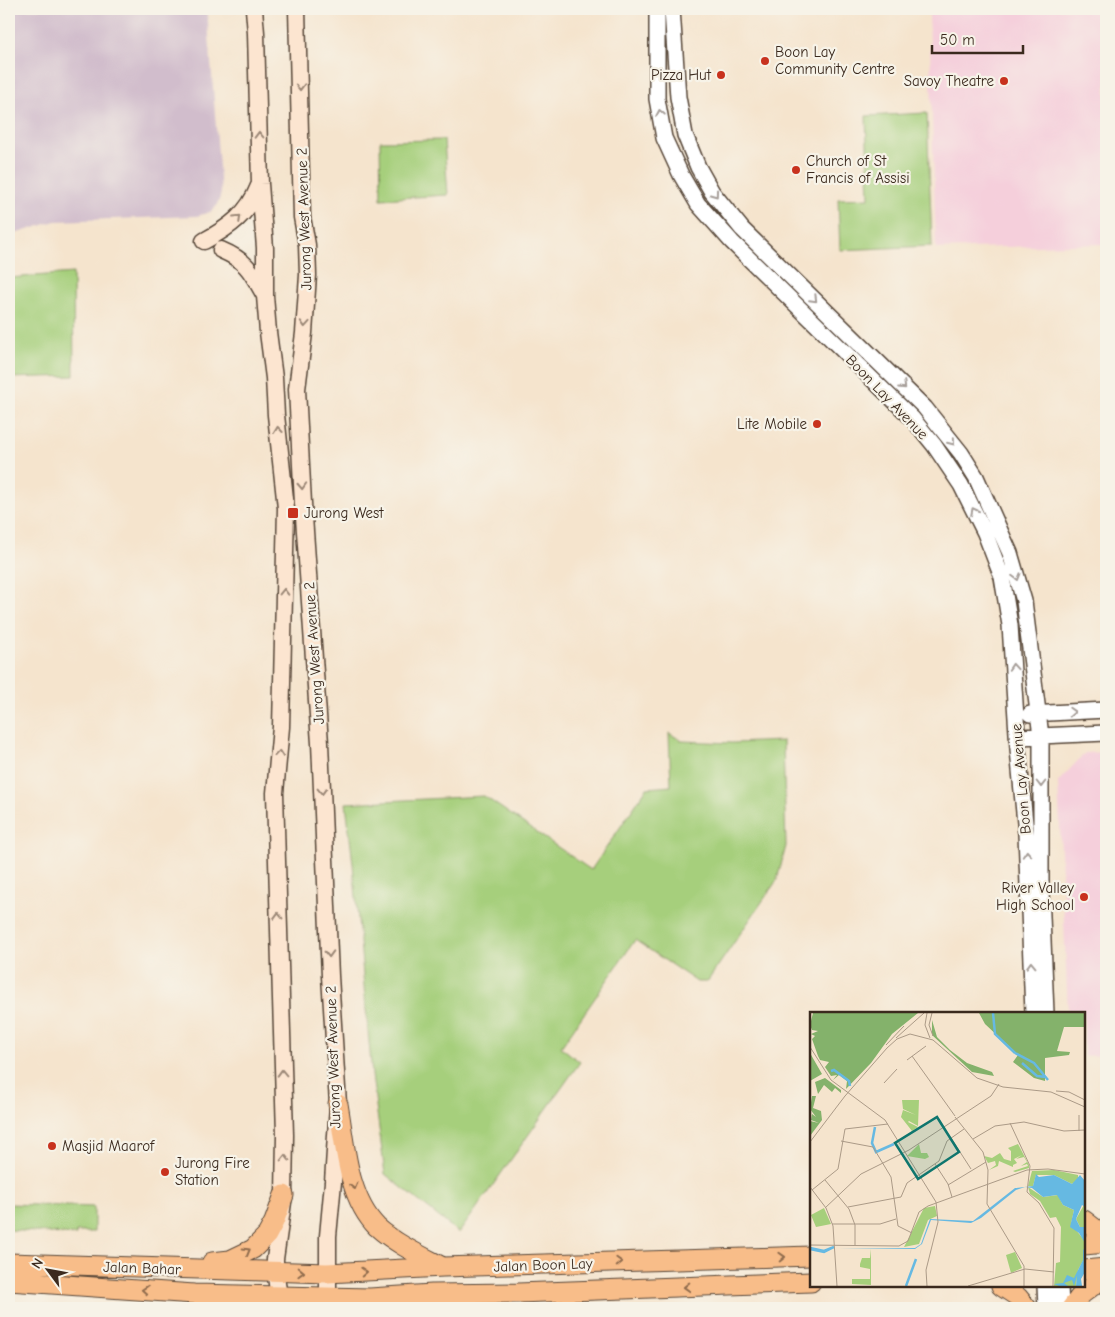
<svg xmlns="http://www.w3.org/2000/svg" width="1115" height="1317" font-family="'Comic Neue',sans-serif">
	<rect width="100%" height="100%" fill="#f7f3e8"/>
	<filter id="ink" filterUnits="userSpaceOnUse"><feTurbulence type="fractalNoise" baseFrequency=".02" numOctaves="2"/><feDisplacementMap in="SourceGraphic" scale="10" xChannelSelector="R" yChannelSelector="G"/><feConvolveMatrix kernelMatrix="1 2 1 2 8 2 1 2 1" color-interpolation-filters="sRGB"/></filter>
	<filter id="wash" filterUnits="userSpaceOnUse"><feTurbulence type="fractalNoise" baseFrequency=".0096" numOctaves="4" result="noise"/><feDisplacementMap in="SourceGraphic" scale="20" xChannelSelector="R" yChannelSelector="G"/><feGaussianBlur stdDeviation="1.12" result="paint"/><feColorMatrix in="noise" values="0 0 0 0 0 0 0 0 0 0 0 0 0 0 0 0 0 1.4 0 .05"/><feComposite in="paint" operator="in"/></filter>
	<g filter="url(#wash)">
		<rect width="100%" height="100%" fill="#f5e4cd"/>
		<path fill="#f5cfdb" d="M1018 9H1106V244L936 249 929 12Z
			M1106 752V1055L1084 1056V1013H1068L1058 782 1085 753Z"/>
		<path fill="#d1bdcc" d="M9 9H207L221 193 219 200 215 208 210 212 197 216 55 221 9 236Z"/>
		<path fill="#a6cf7b" stroke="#707c4c" d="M927 113 932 246 840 250 838 199 869 198 866 116Z
			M444 140 448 195 381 199 380 141Z
			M73 273 74 376 9 378V278Z
			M669 733 682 741 732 743 783 741 786 846 777 880 707 982H697L635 940 561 1047 580 1062 459 1233 385 1174 372 1075 353 864 346 803 484 796 591 870 647 788 671 786Z
			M9 1204 94 1207V1232H76V1235L9 1230Z"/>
	</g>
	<g filter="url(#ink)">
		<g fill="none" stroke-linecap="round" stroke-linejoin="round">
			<defs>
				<path id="tertiary" d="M657 9V99L664 138 681 175 698 204 732 242 912 418 934 445 961 485 985 533 1002 577 1010 625 1018 749 1026 834 1033 1013
					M672 9 678 97 685 135 698 167 712 192 742 229 925 408 961 453 976 477 1010 553 1024 601 1041 736V892L1046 1013
					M1030 714 1106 710
					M1018 737 1106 733
					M1045 1286 1046 1308
					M1060 1286 1061 1308"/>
				<path id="secondary" d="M254 9 256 33 260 184 265 248V296L268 332 274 378 276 415 286 508 281 727 275 793 285 1135 284 1195 275 1259V1271L279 1296 283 1308
					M297 9 302 217 307 245 308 275 304 333 297 389 303 503 320 743 330 976 338 1104 333 1182 328 1236V1297L327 1308
					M204 241C230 227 248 214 259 186
					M221 250C247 261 251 271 264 294"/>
				<path id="primary" d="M338 1104C345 1143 347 1197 377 1227 396 1244 420 1255 443 1267
					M1084 1220 1106 1237
					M1084 1245 1106 1243
					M212 1262 230 1260 253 1249 267 1235 274 1222 284 1195
					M9 1263 327 1273 443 1267 811 1256
					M1084 1270 1106 1268
					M9 1281 194 1294 370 1298 432 1294 518 1293 811 1282
					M1001 1286 1018 1297 1027 1308
					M1071 1308 1081 1295 1106 1276"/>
			</defs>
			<use href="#tertiary" stroke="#574638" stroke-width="18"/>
			<use href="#secondary" stroke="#574638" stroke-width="19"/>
			<use href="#primary" stroke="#574638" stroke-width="21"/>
			<use href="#tertiary" stroke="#fff" stroke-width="15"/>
			<use href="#secondary" stroke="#fce5d0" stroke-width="16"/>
			<use href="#primary" stroke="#f8bd89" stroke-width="19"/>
		</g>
		<defs><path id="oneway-chevron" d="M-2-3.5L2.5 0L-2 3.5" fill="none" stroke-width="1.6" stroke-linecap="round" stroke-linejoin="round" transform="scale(1.25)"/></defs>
		<g stroke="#9c8877">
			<use href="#oneway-chevron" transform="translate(300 87) rotate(89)"/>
			<use href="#oneway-chevron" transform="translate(259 135) rotate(-91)"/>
			<use href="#oneway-chevron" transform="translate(238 218) rotate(-44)"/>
			<use href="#oneway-chevron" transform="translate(305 324) rotate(94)"/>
			<use href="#oneway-chevron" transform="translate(278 430) rotate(-96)"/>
			<use href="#oneway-chevron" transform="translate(302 486) rotate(87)"/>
			<use href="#oneway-chevron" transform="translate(284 592) rotate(-89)"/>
			<use href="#oneway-chevron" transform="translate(279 754) rotate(-85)"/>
			<use href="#oneway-chevron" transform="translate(322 791) rotate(88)"/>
			<use href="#oneway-chevron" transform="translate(278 916) rotate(-91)"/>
			<use href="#oneway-chevron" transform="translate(329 954) rotate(88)"/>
			<use href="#oneway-chevron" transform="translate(282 1073) rotate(-92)"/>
			<use href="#oneway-chevron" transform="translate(285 1158) rotate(-90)"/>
		</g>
		<g stroke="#a79f9a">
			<use href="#oneway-chevron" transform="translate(660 113) rotate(-101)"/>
			<use href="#oneway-chevron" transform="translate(715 194) rotate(54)"/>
			<use href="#oneway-chevron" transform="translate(814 299) rotate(45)"/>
			<use href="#oneway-chevron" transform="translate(903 386) rotate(44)"/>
			<use href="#oneway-chevron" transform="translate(952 442) rotate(51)"/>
			<use href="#oneway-chevron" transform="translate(974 511) rotate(-117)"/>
			<use href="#oneway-chevron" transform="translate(1017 577) rotate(74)"/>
			<use href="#oneway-chevron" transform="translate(1013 667) rotate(-94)"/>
			<use href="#oneway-chevron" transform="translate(1072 712) rotate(-3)"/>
			<use href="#oneway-chevron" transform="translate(1041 784) rotate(90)"/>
			<use href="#oneway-chevron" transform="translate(1027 854) rotate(-93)"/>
			<use href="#oneway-chevron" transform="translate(1031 965) rotate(-92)"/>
		</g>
		<g stroke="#906c4e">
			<use href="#oneway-chevron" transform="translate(354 1186) rotate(75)"/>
			<use href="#oneway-chevron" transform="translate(247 1251) rotate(-30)"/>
			<use href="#oneway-chevron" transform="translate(782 1257) rotate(-2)"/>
			<use href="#oneway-chevron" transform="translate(619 1262) rotate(-2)"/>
			<use href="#oneway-chevron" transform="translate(301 1272) rotate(2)"/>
			<use href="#oneway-chevron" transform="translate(364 1272) rotate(-3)"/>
			<use href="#oneway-chevron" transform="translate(687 1287) rotate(178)"/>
			<use href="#oneway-chevron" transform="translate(145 1290) rotate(-176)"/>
		</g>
	</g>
	<g fill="#c8321e" stroke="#f7f3e8" stroke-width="2">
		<circle cx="765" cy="61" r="5"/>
		<circle cx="721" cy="75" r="5"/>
		<circle cx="1004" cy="81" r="5"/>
		<circle cx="796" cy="170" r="5"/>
		<circle cx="817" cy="424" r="5"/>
		<rect x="287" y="507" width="12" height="12" rx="2.5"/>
		<circle cx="1084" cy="897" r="5"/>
		<circle cx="52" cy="1146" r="5"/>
		<circle cx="165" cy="1172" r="5"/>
	</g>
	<g text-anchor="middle" stroke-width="4.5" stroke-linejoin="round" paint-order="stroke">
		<g font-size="15" fill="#3b2a1e" stroke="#f7f3e8" text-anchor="start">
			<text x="775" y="57">Boon Lay<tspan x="775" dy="17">Community Centre</tspan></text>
			<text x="711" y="80" text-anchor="end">Pizza Hut</text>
			<text x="994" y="86" text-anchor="end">Savoy Theatre</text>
			<text x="806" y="166">Church of St<tspan x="806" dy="17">Francis of Assisi</tspan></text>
			<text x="807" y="429" text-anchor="end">Lite Mobile</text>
			<text x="304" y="518">Jurong West</text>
			<text x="1074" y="893" text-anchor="end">River Valley<tspan x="1074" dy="17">High School</tspan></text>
			<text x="62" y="1151">Masjid Maarof</text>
			<text x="175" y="1168">Jurong Fire<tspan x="175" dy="17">Station</tspan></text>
		</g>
		<g font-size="15" fill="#3b2a1e" stroke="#f7f3e8">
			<text transform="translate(304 219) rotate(-92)" y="5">Jurong West Avenue 2</text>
			<text transform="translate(887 397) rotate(46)" y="5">Boon Lay Avenue</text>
			<text transform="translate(314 653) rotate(-94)" y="5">Jurong West Avenue 2</text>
			<text transform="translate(1021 779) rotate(-95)" y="5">Boon Lay Avenue</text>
			<text transform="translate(333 1057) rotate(-92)" y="5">Jurong West Avenue 2</text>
			<text transform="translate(543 1265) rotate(-2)" y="5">Jalan Boon Lay</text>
			<text transform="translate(142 1268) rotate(2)" y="5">Jalan Bahar</text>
		</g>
	</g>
	<g transform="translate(810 1012)">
		<rect width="275" height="275" fill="#f5e4cd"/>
		<path d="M92 88H109L108 114 99 109 98 110 108 115 102 119 91 105 93 98 106 103 93 97ZM109 132 111 141H117L119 145 115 147 97 144ZM208 132 219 153V156L205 160 203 159 218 154 217 152 211 154 217 150 214 145 206 147 212 143 204 147 207 151 203 153V150V155L189 149 188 154 179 158 186 153 185 149 178 151 174 144 182 146 190 141 194 147 201 149V139L198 136ZM244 158 268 163V168L262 172 244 163H226L223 174H218L222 159ZM218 175 233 185 248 183 253 193 264 198 261 212 275 229V245L268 258 266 274H244L246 251 250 250 251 215 246 205 240 206 230 189 220 182ZM275 191V215H270L266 207ZM125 194 127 204 118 208 109 232 94 235 114 196ZM14 196 21 212 6 215 1 203ZM61 237V273L42 272V267H60V257L50 255V252L52 246H60ZM205 240 212 256 201 261 196 243Z" fill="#a6cf7b"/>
		<path d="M3 1H108L82 22 61 51 36 77 37 69 29 63 23 68 27 63 21 64 15 55 19 50 10 48 8 44 2 27 5 24 1 22 8 19 2 18 0 13ZM169 1H275V12L274 15H254L247 39 260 40 259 43 235 46V69L224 66 203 50 208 43 175 12ZM122 8 127 25 140 38 157 51 182 60 184 64 162 60 122 23ZM0 41 12 62 0 69ZM15 66 31 78V81L25 76 22 80 14 73 8 82 5 70ZM2 84H6L3 96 11 99 12 108 0 124V109L9 111 1 108 2 102 6 105 0 97Z" fill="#84b26b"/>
		<path d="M226 162 229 165 244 163 262 172 270 163 275 169V195L272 193 266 207 270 215H275V231L269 221 260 215 264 198 253 193 247 183 233 185 222 176 215 175 206 178 171 206 161 211 121 208 112 232 105 237H29L105 236 111 232 120 207 163 209 205 176 223 174ZM273 237 275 239V260L271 267 272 274H266L267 263 264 274 262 268 254 271 258 274H249L244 272 253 271 257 263 264 266 273 248Z" fill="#66b9e2"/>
		<path fill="none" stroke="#66b9e2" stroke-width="2.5" d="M183 1 185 22 205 41M205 41 224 51 238 68M212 51 227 64 236 65M21 59 24 58 39 69 40 74M65 115 62 131 66 140 84 132M0 236 14 239 24 235 14 240 0 237M96 274 106 247"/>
		<path fill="none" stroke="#ab9a87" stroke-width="1" d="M117 1 115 13 120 26M122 1 119 13 123 24M86 26 114 1M76 33 94 14M0 35 21 68 75 108 126 190 128 210 116 258 117 274M102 44 145 104M97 48 116 34M74 71 87 57M246 79 259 80 275 88M145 105 173 140 178 158 177 192 214 254V274M200 111 220 154 217 180 229 191 244 216 243 274M269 119V103M141 126 161 157M163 127 185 114 214 110 254 119 275 118M31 129 63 135 81 165 88 214 102 221M0 130 35 84 77 36 87 27 100 22 123 28 167 66 193 75 241 80 275 95M125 152 138 172 142 185M15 168 39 197 45 213V234M138 173 176 150M0 175 16 196 23 214 27 274M2 178 28 157 35 117 78 112M38 195 91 185 97 171 129 149 137 129 154 117M15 196 51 162 99 138 181 84 189 72M22 212H70L86 207M0 233 89 234 98 229 109 200 118 194 217 158 238 157 275 162M215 257 244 260M158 274 215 257"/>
		<path fill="#0f766e" fill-opacity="0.15" stroke="#0f766e" stroke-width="2.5" d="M127 105 149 140 108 167 85 131Z"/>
		<rect width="275" height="275" fill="none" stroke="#3b2a1e" stroke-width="2.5"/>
	</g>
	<rect width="1115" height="1317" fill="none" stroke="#f7f3e8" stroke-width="30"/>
	<g transform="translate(48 1270) rotate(302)" stroke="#f7f3e8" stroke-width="4" paint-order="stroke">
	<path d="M0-4L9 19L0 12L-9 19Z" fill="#3b2a1e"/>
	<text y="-8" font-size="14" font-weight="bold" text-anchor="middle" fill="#3b2a1e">N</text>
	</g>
	<path d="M932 45v8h91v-8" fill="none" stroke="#3b2a1e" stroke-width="2.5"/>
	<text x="940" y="45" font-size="15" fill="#3b2a1e" stroke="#f7f3e8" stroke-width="4" paint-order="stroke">50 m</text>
</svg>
